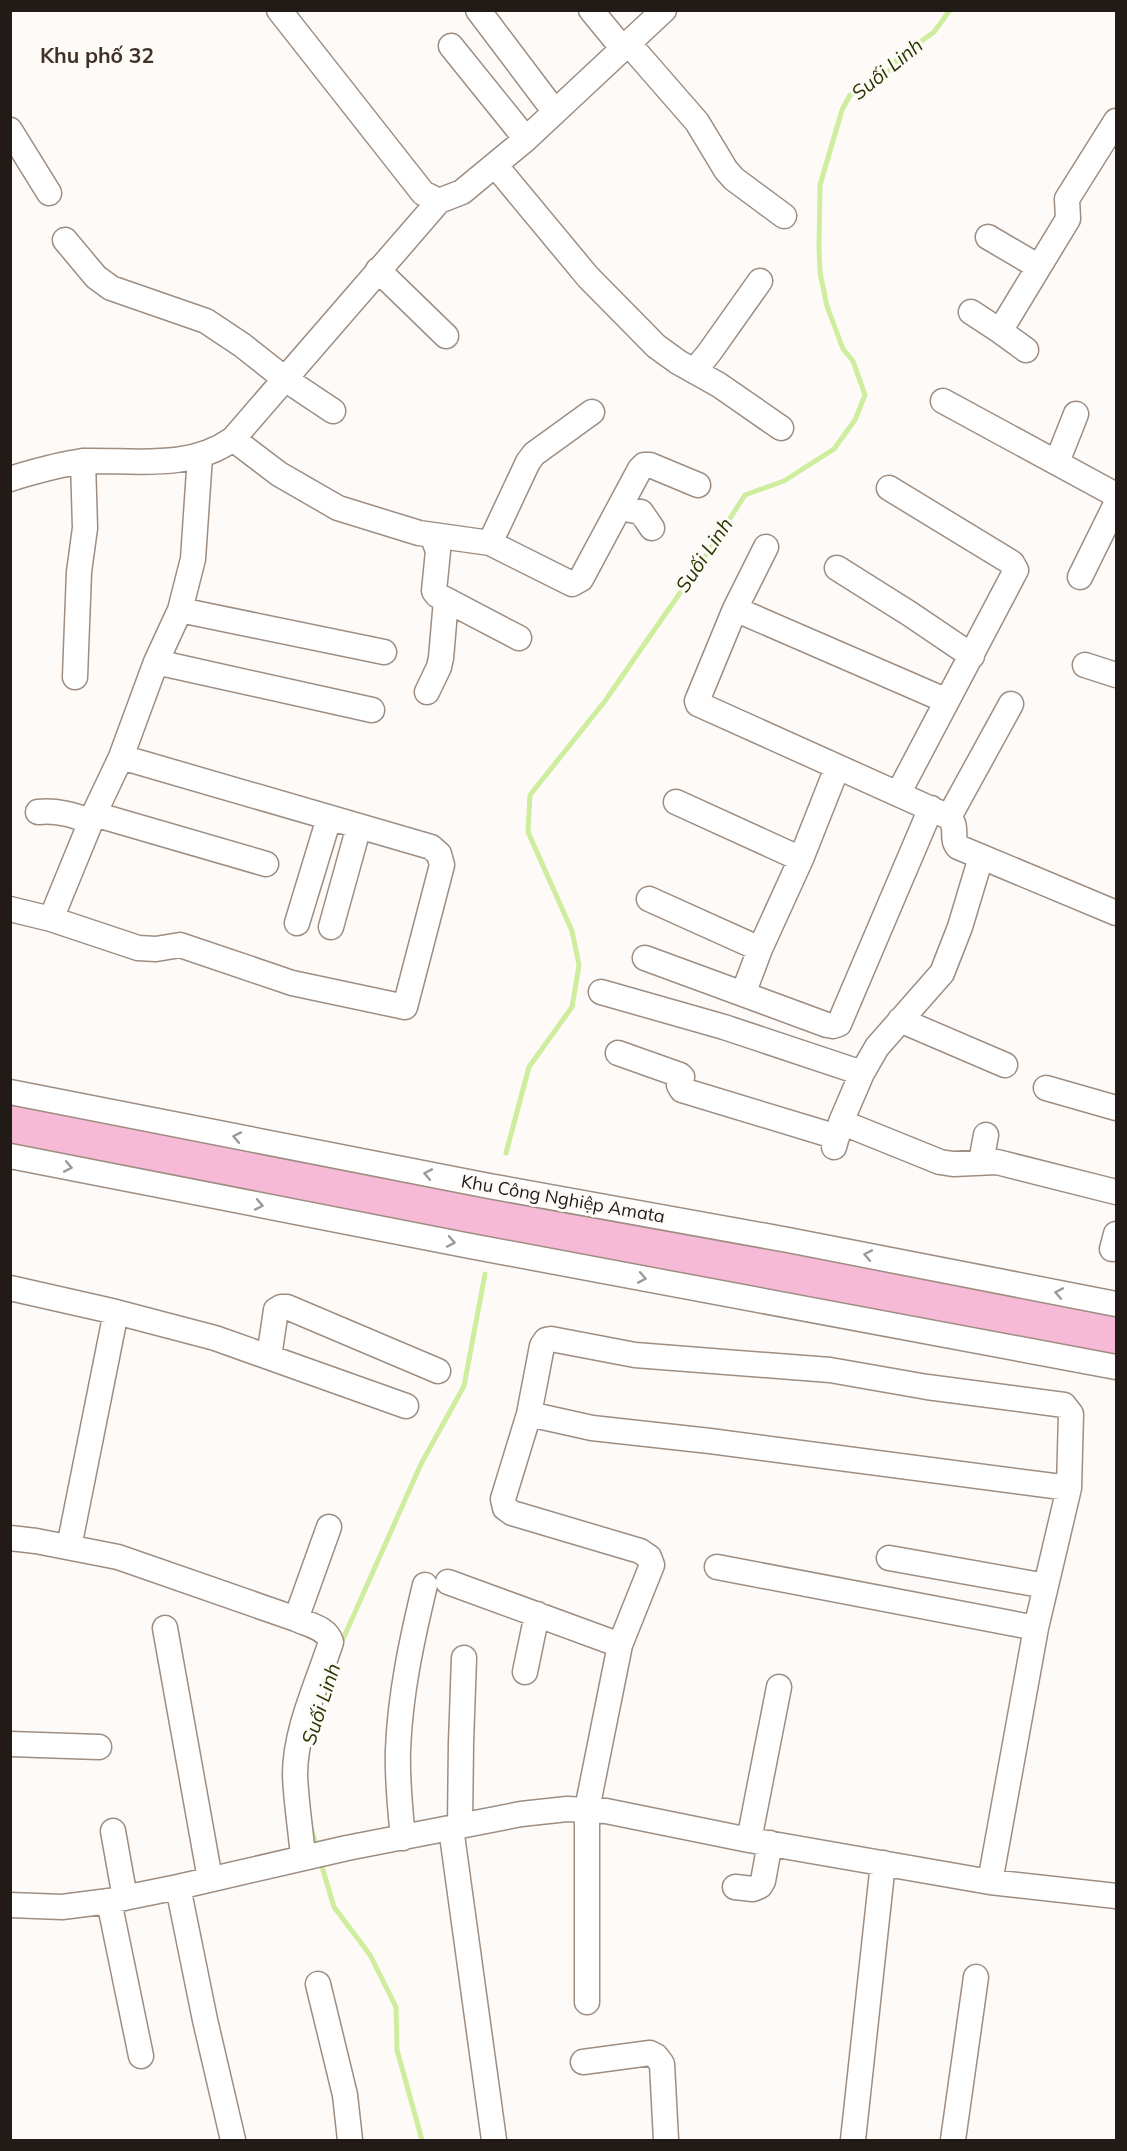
<svg xmlns="http://www.w3.org/2000/svg" width="1127" height="2151" font-family="Mulish,sans-serif">
	<rect width="100%" height="100%" fill="#fefaf7"/>
	<path fill="#f6b9d6" d="M10 1102 519 1201 1116 1314V1357L499 1241 11 1146Z"/>
	<g fill="none" stroke-linecap="round" stroke-linejoin="round">
		<path stroke="#ceed9e" stroke-width="5" d="M506 1153 529 1067 572 1007 579 965 572 931 528 832 530 795 605 701 709 551 745 495 784 481 834 449 855 420 865 395 853 361 843 349 827 306 820 273 819 247 820 185 842 110 850 95 878 81 892 68 897 59 934 32 950 10
			M339 1648 421 1464 464 1386 485 1274
			M311 1828 317 1848
			M320 1860 334 1907 370 1955 396 2007 397 2050 422 2140"/>
		<defs>
			<path id="minor" d="M279 10 423 193 439 201 462 192 526 139 664 10
				M478 10 555 112
				M591 10 623 49
				M629 44 697 122 726 170 734 179 784 216
				M451 46 526 139
				M10 130 49 193
				M495 165 588 277 656 346 678 362 719 385 781 428
				M988 237 1039 267
				M65 240 96 277 111 288 206 321 242 345 285 379 333 411
				M378 270 446 336
				M971 312 1000 331
				M1026 350 1000 331 1068 219 1067 199 1116 121
				M695 370 709 353 760 281
				M943 401 1116 495
				M233 439 279 474 338 508 419 533 490 543 572 584 581 579 640 469 644 465H650L698 485
				M1057 462 1076 414
				M10 479C28 473 69 462 86 461 136 460 190 470 233 439L439 201
				M889 488 1012 563 1016 570 898 794
				M622 504 630 510 641 512 652 528
				M432 535 438 551 434 591 437 595 519 638
				M490 543 528 462 534 454 592 412
				M766 547 735 609 697 701 698 704 949 817C959 828 950 838 958 847L1116 913
				M837 568 910 614 972 656
				M1080 577 1116 504
				M735 609 947 701
				M180 610 384 652
				M156 662 372 710
				M1085 665 1116 675
				M75 677 79 572 85 528 83 461
				M427 692 439 667 441 658 446 600
				M676 802 801 859
				M38 812C57 810 73 815 90 821
				M94 814 266 864
				M949 817 1011 704
				M649 899 760 949 801 859 837 768
				M10 909 51 919 138 948 156 949 180 945 292 983 405 1007 442 865 439 854 431 847 121 757
				M51 919 94 814 121 757 156 662 180 610 193 559 200 456
				M297 923 329 818
				M331 927 359 826
				M760 949 743 994 827 1025 833 1026 839 1024 931 808
				M645 958 743 994
				M601 992 724 1027 862 1073
				M900 1020 1005 1065
				M618 1053 680 1075 682 1077 679 1085 682 1090 837 1137
				M1046 1088 1116 1108
				M10 1092 489 1186 788 1240 1116 1304
				M841 1122 940 1162 953 1164 997 1162 1116 1192
				M834 1147 841 1122 862 1073 877 1047 942 973 960 927 981 857
				M10 1156 465 1245 1116 1367
				M981 1162 986 1135
				M1112 1249 1116 1234
				M10 1288 116 1312 215 1338 406 1406
				M269 1357 276 1310 281 1307H287L438 1371
				M529 1414 592 1428 710 1441 1069 1488
				M10 1538 36 1541 118 1557 296 1619C309 1625 327 1628 331 1642 317 1685 295 1730 295 1775 296 1803 301 1831 303 1858
				M69 1547 116 1312
				M889 1558 1046 1586
				M717 1567 1036 1628
				M448 1582 620 1645
				M296 1619 329 1527
				M165 1628 210 1879
				M525 1672 537 1614
				M10 1744 99 1747
				M460 1826 461 1743 464 1658
				M451 1828 494 2140
				M113 1831 125 1898
				M403 1838C400 1809 397 1779 398 1750 400 1694 412 1639 425 1585
				M749 1840 779 1687
				M178 1887 205 2020 233 2140
				M735 1887 753 1889 760 1886 763 1881 770 1843
				M109 1901 141 2056
				M10 1905 62 1907 109 1901 178 1887 347 1848 521 1814 567 1809 606 1811 749 1840 990 1882 1116 1896
				M318 1984 345 2095 350 2140
				M587 2002V1809L620 1645 652 1565 649 1557 640 1551 512 1513 505 1508 503 1499 529 1414 542 1346 546 1340 551 1339 635 1355 830 1370 927 1387 1064 1405 1071 1414 1069 1488 1036 1628 990 1882
				M583 2062 650 2053 656 2056 662 2064 666 2140
				M853 2140 883 1863
				M953 2140 976 1977"/>
		</defs>
		<use href="#minor" stroke="#9e8d81" stroke-width="27"/>
		<use href="#minor" stroke="#fff" stroke-width="24"/>
	</g>
	<defs><path id="oneway-chevron" d="M-2-3.5L2.5 0L-2 3.5" fill="none" stroke-width="1.6" stroke-linecap="round" stroke-linejoin="round" transform="scale(1.5)"/></defs>
	<g stroke="#9b9896">
		<use href="#oneway-chevron" transform="translate(237 1137) rotate(-169)"/>
		<use href="#oneway-chevron" transform="translate(68 1167) rotate(11)"/>
		<use href="#oneway-chevron" transform="translate(428 1174) rotate(-169)"/>
		<use href="#oneway-chevron" transform="translate(259 1205) rotate(11)"/>
		<use href="#oneway-chevron" transform="translate(451 1242) rotate(11)"/>
		<use href="#oneway-chevron" transform="translate(868 1255) rotate(-169)"/>
		<use href="#oneway-chevron" transform="translate(642 1278) rotate(11)"/>
		<use href="#oneway-chevron" transform="translate(1059 1293) rotate(-169)"/>
	</g>
	<g text-anchor="middle" stroke-width="6" stroke-linejoin="round" paint-order="stroke">
		<g font-size="18" fill="#211a16" stroke="#fefaf7">
			<text transform="translate(563 1199) rotate(10)" y="6">Khu Công Nghiệp Amata</text>
		</g>
		<g font-size="20" font-style="italic" fill="#273800" stroke="#fefaf7">
			<text transform="translate(887 69) rotate(-39)" y="7">Suối Linh</text>
			<text transform="translate(704 555) rotate(-56)" y="7">Suối Linh</text>
			<text transform="translate(321 1704) rotate(-72)" y="7">Suối Linh</text>
		</g>
		<g font-size="21" font-weight="bold" fill="#3f3127" stroke="#fefaf7">
			<text x="97" y="63">Khu phố 32</text>
		</g>
	</g>
	<rect width="1127" height="2151" fill="none" stroke="#211a16" stroke-width="24"/>
</svg>
